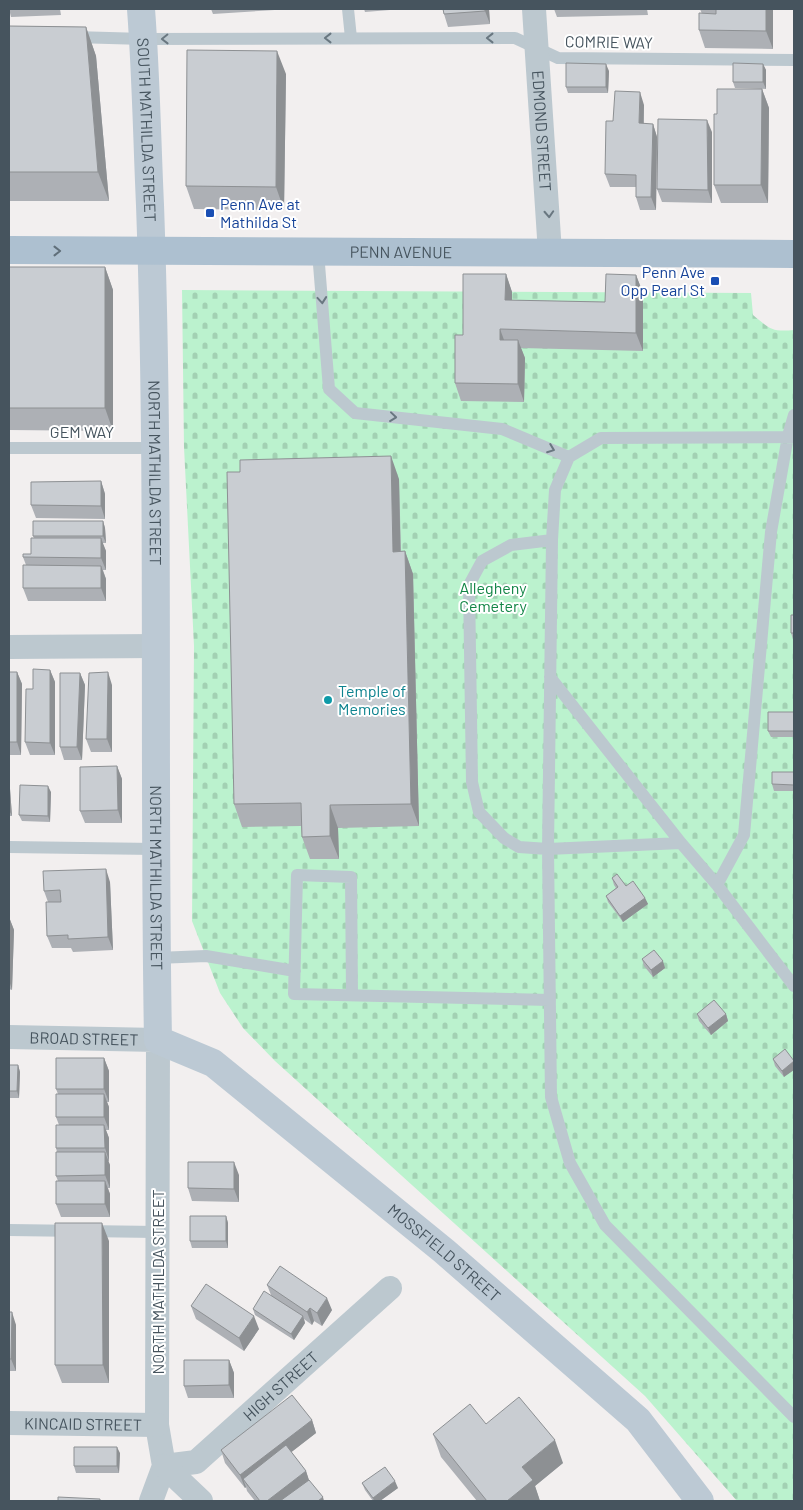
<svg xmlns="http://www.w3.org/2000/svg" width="803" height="1510" font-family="Barlow,sans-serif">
	<defs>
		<pattern id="cemetery-stones" width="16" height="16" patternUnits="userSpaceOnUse" patternTransform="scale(1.25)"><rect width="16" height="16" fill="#bbf2ce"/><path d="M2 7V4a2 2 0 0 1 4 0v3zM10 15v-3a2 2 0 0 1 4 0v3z" fill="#a2d1b3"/></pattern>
	</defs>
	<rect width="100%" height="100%" fill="#f2efef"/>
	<path fill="url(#cemetery-stones)" d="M182 290 751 293 753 315C770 329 772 332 794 330V1501H737L645 1396 275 1061 243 1028 220 993 192 921 194 646 184 447Z"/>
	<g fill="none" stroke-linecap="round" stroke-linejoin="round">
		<path stroke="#bcc8cf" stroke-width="12" d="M348 9 351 38
			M74 37 144 39 515 38 558 58 794 60
			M318 252 329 389 355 413 502 429 569 457
			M794 437 601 438 569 457 555 490 552 540 548 849 551 1097 570 1163 605 1225 794 1417
			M9 448H156
			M552 540 511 545 482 561 469 585 472 782 479 812 504 838 519 847 548 849 681 843
			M550 677 681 843 717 885 794 986
			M9 847 155 849
			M717 885 744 835 771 532 788 436 794 415
			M157 958 206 956 295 971
			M352 994 351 877 297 875 294 994 550 1000
			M9 1230 157 1232"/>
		<g stroke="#bcc8cf" stroke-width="24">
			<path id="s1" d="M534 9 550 253"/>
			<path d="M9 647 157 646"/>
			<path id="s2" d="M9 1037 158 1040 157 1425 164 1466 151 1501"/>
			<path id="s3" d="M9 1423 157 1425"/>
			<path id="s4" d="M164 1466 196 1462 390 1288"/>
			<path d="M164 1466 201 1501"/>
		</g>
		<path stroke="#bcc9d4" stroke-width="28" id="s5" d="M141 9C146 74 147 140 150 205 160 484 153 762 158 1040L213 1063 444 1251 638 1420 700 1501"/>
		<path stroke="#adc0d0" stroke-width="28" id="s6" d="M9 250 794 254"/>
	</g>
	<path fill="#adb0b5" d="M9 9H60L61 15 11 17Z
		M211 9H291L213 14Z
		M364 9H402L365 12Z
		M443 9H489L490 24 448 27 444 14Z
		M554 9H647L648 15 557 17Z
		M700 9H773V49L705 48 699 30 702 14Z
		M9 26 86 27 96 56 109 201H9Z
		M763 64 766 70V89L735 88 733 82Z
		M609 71 608 93H568L566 87Z
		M286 74 284 210 194 209 186 186Z
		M762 89 769 108 768 203H721L714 185 717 114Z
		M644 105V124H653L657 137 656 210H640L636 197V187H610L605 174Z
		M712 132V203L662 202 657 189Z
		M9 267H105L113 290V431L9 430Z
		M506 274 512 292V300L605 302 636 275 643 293V351L521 348 525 358 524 402 461 401 455 383 463 335Z
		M399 479 401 551H405L413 574 419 826 338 828 339 859H310L302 837 301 826 242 827 234 804Z
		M101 481 105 494V519L36 518 31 505Z
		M103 521 105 528 106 543H102L106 551V570H103L106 579V601H28L23 588 26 565 23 557 31 554 34 538 33 536Z
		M794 615V639H793L791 633Z
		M50 670 55 682V755H30L25 742 33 689Z
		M9 672H17L22 684 21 755H9Z
		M80 673 85 685 82 760H64L60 747Z
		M112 685V752H91L86 739Z
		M794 712V737H771L768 731Z
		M117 766 122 779V823H85L80 811Z
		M794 772V791H774L772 784Z
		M9 785 10 789 12 816H9Z
		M51 792 50 822 22 821 19 815Z
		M612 878 645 898 648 904 623 922 608 902 606 896 616 888 614 885Z
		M110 882 113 950 73 952 71 948H52L47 936 48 902 44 891Z
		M9 917 14 930 12 990 9 989Z
		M642 959 665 968 653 977 644 966Z
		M697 1014H726L728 1021 711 1035 699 1021Z
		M104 1058 109 1071V1102H107L109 1107V1130H106L109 1138V1161H108L110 1165V1188H108L110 1194V1217H61L56 1204 58 1181 56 1176 57 1152 56 1148 59 1125 56 1117 58 1094 56 1089Z
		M773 1059 794 1060 784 1077 775 1066Z
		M9 1065H18L20 1072 19 1098H9Z
		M239 1175V1202L192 1201 188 1188Z
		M226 1216 228 1223V1248H192L190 1241Z
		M109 1241V1383H62L55 1365Z
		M267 1285 332 1310 322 1326 314 1321 312 1325 304 1319 305 1323 294 1340 255 1315 253 1309 271 1295Z
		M191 1306 259 1329 244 1351 196 1319Z
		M9 1312 16 1325V1371H9Z
		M229 1360 234 1373V1398H188L184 1386Z
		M312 1420 316 1433 291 1452 306 1471 309 1481 324 1501H255L247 1491 246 1487 245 1488 225 1463 221 1450Z
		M486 1424 563 1463 535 1486 540 1501H477L441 1457 433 1434Z
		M120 1453 119 1473H76L74 1466Z
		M362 1483 398 1488 380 1501H373L365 1490Z"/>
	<path fill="#8d9093" d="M485 9H489L490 24 485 11Z
		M766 9H773V49L766 31Z
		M86 27 96 56 109 201 98 172Z
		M277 51 286 74 284 210 276 187Z
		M606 64 609 71 608 93 606 87Z
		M763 64 766 70V89L763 82Z
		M762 89 769 108 768 203 761 185Z
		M640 92 644 105 643 136 639 123Z
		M707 120 712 132V203L708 190Z
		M653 124 657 137 656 210 651 197Z
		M105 267 113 290V431L105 408Z
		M506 274 512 292V318L505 300Z
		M636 275 643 293V351L636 333Z
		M500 329 507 348 500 340Z
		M518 340 525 358 524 402 518 384Z
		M391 456 399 479 401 574 393 552Z
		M101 481 105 494V519L101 506Z
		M103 521 105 528 106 543 103 536Z
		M101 538 106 551V570L101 558Z
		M405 551 413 574 419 826 411 804Z
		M101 566 106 579V601L101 588Z
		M50 670 55 682V755L50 743Z
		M17 672 22 684 21 755 17 742Z
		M108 672 112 685V752L107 739Z
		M80 673 85 685 82 760 77 747Z
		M117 766 122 779V823L118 810Z
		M9 785 10 789 12 816 9 810Z
		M48 786 51 792 50 822 48 816Z
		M330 805 338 828 339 859 330 836Z
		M106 869 110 882 113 950 108 937Z
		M645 898 648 904 623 922 620 916Z
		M9 917 14 930 12 990 9 980Z
		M663 961 665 968 653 977 651 970Z
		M726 1014 728 1021 711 1035 708 1028Z
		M104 1058 109 1071V1102L104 1089Z
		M794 1061V1070L784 1077 782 1071Z
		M18 1065 20 1072 19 1098 17 1091Z
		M104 1094 109 1107V1130L104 1117Z
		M104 1125 109 1138V1161L105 1148Z
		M105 1152 110 1165V1188L105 1175Z
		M234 1162 239 1175V1202L234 1189Z
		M105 1181 110 1194V1217L105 1204Z
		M226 1216 228 1223V1248L226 1241Z
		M102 1223 109 1241V1383L103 1365Z
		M327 1298 332 1310 322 1326 317 1313Z
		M310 1308 314 1321 312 1325 307 1312Z
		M12 1312 16 1325V1371L11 1359Z
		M254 1316 259 1329 244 1351 239 1338Z
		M303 1316 305 1323 294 1340 291 1334Z
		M229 1360 234 1373V1398L229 1385Z
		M312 1420 316 1433 248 1486 243 1479 246 1487 245 1488 240 1475Z
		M555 1440 563 1463 535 1486 540 1501H507L522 1467Z
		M117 1447 120 1453 119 1473 117 1466Z
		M306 1471 310 1483 288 1501H267Z
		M395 1481 398 1488 380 1501H374L373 1498Z
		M323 1497 324 1501H318Z"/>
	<path fill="#c9cdd2" stroke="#8d9093" d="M443 9H485V11L444 14Z
		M716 9H766V31L699 30V13L716 14Z
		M9 26 86 27 98 172H9Z
		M187 50 277 51 276 187 186 186Z
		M566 63 606 64V87H566Z
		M733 63 763 64V82H733Z
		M717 89H762L761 185H714V114H717Z
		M615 91 640 92 639 123 653 124 651 197H636V175L605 174 606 121H613Z
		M658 119 707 120 708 190 657 189Z
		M9 267H105V408H9Z
		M463 274H506L505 300 605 302 606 274 636 275V333L500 329V340H518V384L455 383V335H463Z
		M391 456 393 552 405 551 411 804 330 805V836L302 837 301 803 234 804 227 472H240V460Z
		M101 481V506L31 505V482Z
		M33 521H103V536H33Z
		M31 538H101V558L23 557V554H31Z
		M23 565 101 566V588H23Z
		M791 615H794V633H791Z
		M33 669 50 670V743L25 742 26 689H33Z
		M9 672H17V742H9Z
		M108 672 107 739H86L89 673Z
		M60 673H80L77 747H60Z
		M768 712H794V731H768Z
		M117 766 118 810 80 811V767Z
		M772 772H794V785L772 784Z
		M20 785 48 786V816L19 815Z
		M106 869 108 937 68 939V935L47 936 46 902H61L60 890 44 891 43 871Z
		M617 874 626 886 633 881 645 898 620 916 606 896 618 887 612 878Z
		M654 950 663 961 651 970 642 959Z
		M714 1000 726 1014 708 1028 697 1014Z
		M785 1049 794 1061 782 1071 773 1059Z
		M56 1058H104V1089H56Z
		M9 1065H18L17 1091H9Z
		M56 1094H104V1117H56Z
		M56 1125H104L105 1148H56Z
		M56 1152H105V1175L56 1176Z
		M188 1162H234V1189L188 1188Z
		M56 1181H105V1204H56Z
		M190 1216H226V1241H190Z
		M55 1223H102L103 1365H55Z
		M280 1266 327 1298 317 1313 310 1308 307 1312 267 1285Z
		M206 1284 254 1316 239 1338 191 1306Z
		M264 1291 303 1316 291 1334 253 1309Z
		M9 1312H12L11 1359H9Z
		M184 1360H229V1385L184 1386Z
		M292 1395 312 1420 240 1475 221 1450Z
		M519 1397 555 1440 522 1467 533 1480 507 1501H487L433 1434 470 1404 486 1424Z
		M286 1445 306 1471 267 1501H260L243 1479Z
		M74 1447H117V1466H74Z
		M385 1467 395 1481 373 1498 362 1483Z
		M309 1480 323 1497 318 1501H280Z
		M58 1497 100 1499V1501H58Z"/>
	<defs><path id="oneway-chevron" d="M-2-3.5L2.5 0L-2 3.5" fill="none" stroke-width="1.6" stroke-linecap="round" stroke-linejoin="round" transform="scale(1.25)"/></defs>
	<g stroke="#697780">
		<use href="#oneway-chevron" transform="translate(328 38) rotate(180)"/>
		<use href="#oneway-chevron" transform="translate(490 38) rotate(-180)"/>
		<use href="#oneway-chevron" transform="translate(165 39) rotate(179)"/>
		<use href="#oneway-chevron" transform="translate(549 214) rotate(87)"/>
		<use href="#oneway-chevron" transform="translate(322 300) rotate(85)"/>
		<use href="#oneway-chevron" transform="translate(393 417) rotate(6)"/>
		<use href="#oneway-chevron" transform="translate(551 449) rotate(21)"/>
	</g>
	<use stroke="#606f7a" href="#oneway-chevron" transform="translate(57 251)"/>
	<g fill="#1a4fb4" stroke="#fff" stroke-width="2">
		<rect x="205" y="208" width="10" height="10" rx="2.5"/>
		<rect x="710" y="276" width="10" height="10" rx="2.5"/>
	</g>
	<circle fill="#0f9aa8" stroke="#fff" stroke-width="2" cx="328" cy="700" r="5"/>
	<g text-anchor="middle" stroke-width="4" stroke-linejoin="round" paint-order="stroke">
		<g font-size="16" fill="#46545e" stroke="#fff">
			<text transform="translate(609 42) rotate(1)" y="6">COMRIE WAY</text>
			<text dy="6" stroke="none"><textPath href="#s5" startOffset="121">SOUTH MATHILDA STREET</textPath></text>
			<text dy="6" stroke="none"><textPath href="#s1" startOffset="122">EDMOND STREET</textPath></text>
			<text dy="6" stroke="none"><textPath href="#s6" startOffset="392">PENN AVENUE</textPath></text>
			<text x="82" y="438">GEM WAY</text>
			<text dy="6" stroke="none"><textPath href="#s5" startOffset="464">NORTH MATHILDA STREET</textPath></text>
			<text dy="6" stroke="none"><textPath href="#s5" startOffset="869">NORTH MATHILDA STREET</textPath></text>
			<text dy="6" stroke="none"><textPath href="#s2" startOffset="75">BROAD STREET</textPath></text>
			<text dy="6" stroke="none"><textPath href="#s5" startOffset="1390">MOSSFIELD STREET</textPath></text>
			<text transform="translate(158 1282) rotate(-90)" y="6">NORTH MATHILDA STREET</text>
			<text dy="6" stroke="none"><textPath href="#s4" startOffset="146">HIGH STREET</textPath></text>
			<text dy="6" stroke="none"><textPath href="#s3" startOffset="74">KINCAID STREET</textPath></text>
		</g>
		<g font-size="16" fill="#164399" stroke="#fff" text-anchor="start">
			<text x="220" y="210">Penn Ave at<tspan x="220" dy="18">Mathilda St</tspan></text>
			<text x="705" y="278" text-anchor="end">Penn Ave<tspan x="705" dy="18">Opp Pearl St</tspan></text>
		</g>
		<g font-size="16" fill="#128546" stroke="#fff">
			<text x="493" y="594">Allegheny<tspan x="493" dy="18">Cemetery</tspan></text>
		</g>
		<g font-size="16" fill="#0d838f" stroke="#fff" text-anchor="start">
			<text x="338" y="697">Temple of<tspan x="338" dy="18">Memories</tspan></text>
		</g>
	</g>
	<rect width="803" height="1510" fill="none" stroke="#46545e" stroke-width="20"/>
</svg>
